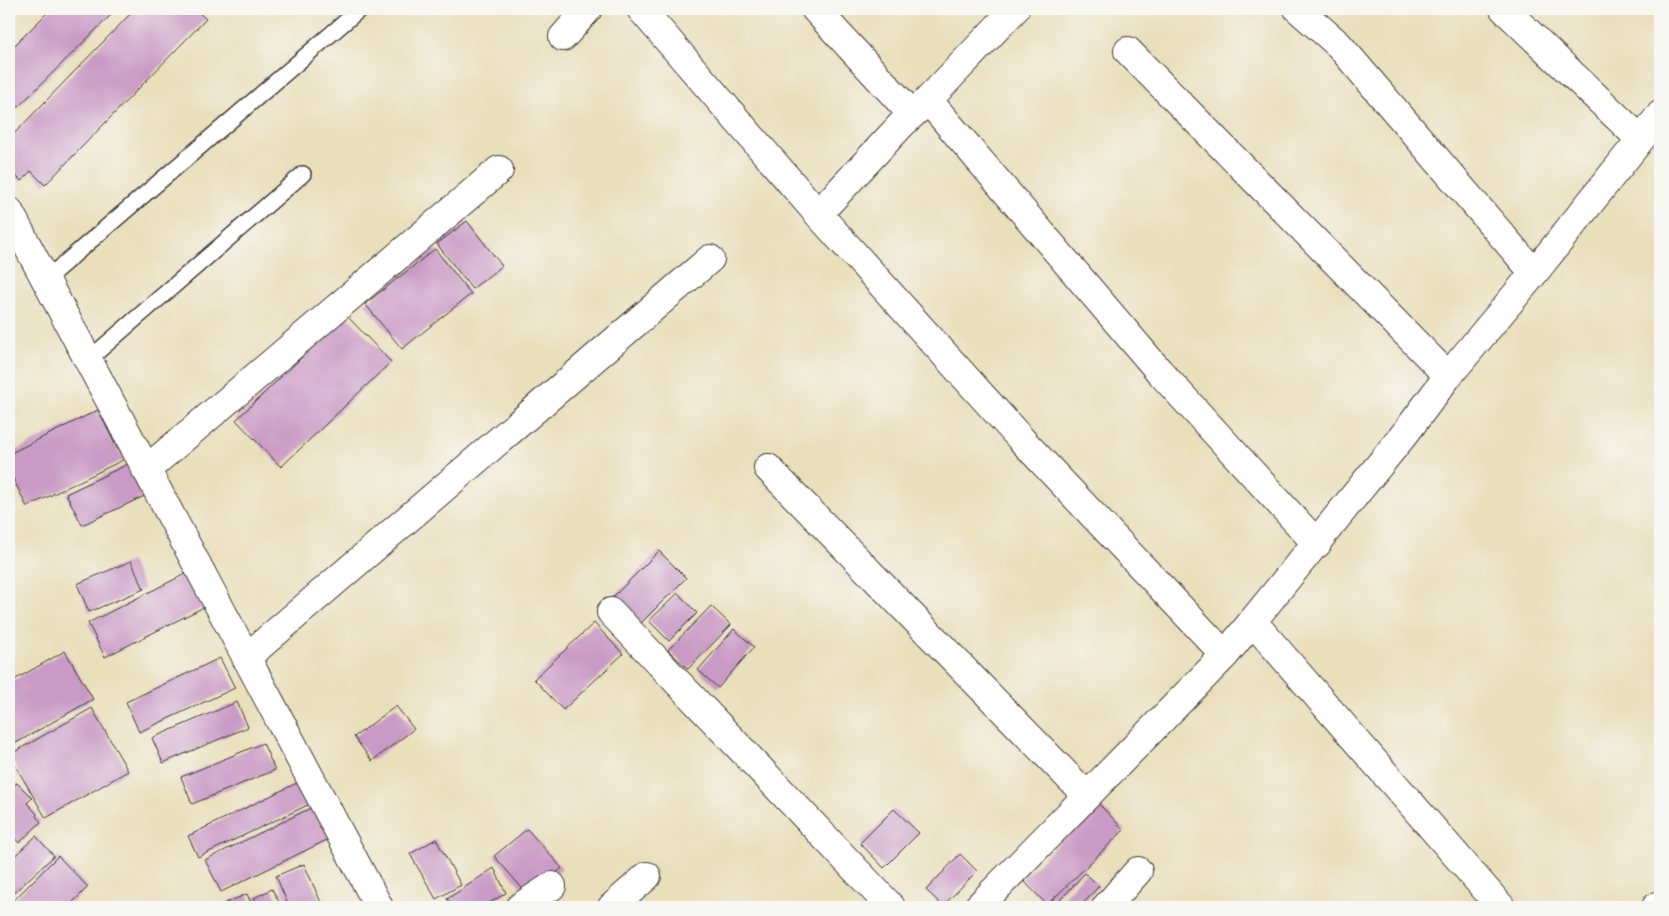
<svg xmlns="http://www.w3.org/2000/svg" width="1669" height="916" font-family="Kalam,sans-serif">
	<rect width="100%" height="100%" fill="#f6f6f2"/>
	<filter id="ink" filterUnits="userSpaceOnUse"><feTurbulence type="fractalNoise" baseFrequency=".02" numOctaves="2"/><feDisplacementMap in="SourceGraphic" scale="10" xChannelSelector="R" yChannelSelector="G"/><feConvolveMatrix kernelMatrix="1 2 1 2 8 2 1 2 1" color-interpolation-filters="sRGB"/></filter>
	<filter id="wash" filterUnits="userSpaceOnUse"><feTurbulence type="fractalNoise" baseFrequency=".0096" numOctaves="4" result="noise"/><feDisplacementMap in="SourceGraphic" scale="20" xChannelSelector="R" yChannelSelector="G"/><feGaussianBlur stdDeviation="1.12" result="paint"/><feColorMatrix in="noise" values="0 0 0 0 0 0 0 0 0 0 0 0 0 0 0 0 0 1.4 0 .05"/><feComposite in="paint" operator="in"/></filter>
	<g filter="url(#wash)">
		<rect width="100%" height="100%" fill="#eadfbb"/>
		<g id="blocks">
			<path fill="#c99ac5" d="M51 9H117L9 116V51Z
				M135 9H195L206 19 45 185 31 171 21 181 9 169V139Z
				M467 221 502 266 472 289 437 244Z
				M435 249 471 294 402 349 365 304Z
				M346 315 391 362 281 467 236 420Z
				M98 410 123 460 27 507 9 470V454Z
				M134 461 149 494 82 525 66 494Z
				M659 551 686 578 638 626 611 599Z
				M131 561 144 589 89 612 77 584Z
				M189 572 206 606 105 657 88 623Z
				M678 593 697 613 669 641 649 621Z
				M711 606 731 625 688 669 668 650Z
				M594 623 623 654 563 710 534 679Z
				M734 629 754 647 718 688 698 670Z
				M65 651 93 699 9 747V683Z
				M220 658 235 688 139 732 126 702Z
				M237 702 248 727 163 763 152 738Z
				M396 706 414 729 372 761 354 737Z
				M92 708 128 771 46 818 9 755Z
				M263 743 275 770 192 804 181 777Z
				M301 781 312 803 198 857 188 836Z
				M9 782 13 786 17 783 32 798 27 803 37 814 36 816 41 822 19 843 9 832Z
				M1099 804 1124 830 1047 905 1022 879Z
				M317 805 333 837 221 892 205 860Z
				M894 809 919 833 884 868 860 843Z
				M527 829 562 868 529 896 494 856Z
				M36 836 54 856 9 897V861Z
				M436 839 461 885 436 899 410 854Z
				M960 854 977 871 943 906 926 890Z
				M58 856 88 887 68 907H10L9 905Z
				M304 864 323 907H289L276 876Z
				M494 868 506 893 483 907H454L447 899Z
				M1085 873 1099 886 1080 907H1068L1060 900Z
				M272 889 282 907H259L254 898Z
				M247 894 253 907H223L221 905Z"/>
		</g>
	</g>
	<g filter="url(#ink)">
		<use href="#blocks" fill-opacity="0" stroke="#3b3934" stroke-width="1"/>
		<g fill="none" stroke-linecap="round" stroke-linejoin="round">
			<defs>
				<path id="lane" d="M45 280 360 9
					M88 360 303 174"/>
				<path id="street" d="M641 9 818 214
					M815 9 912 114
					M1298 9 1339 45 1534 273
					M1504 9 1640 139
					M563 37 588 9
					M1128 51 1448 376
					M928 100 1015 9
					M9 211 379 907
					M768 468 1087 796
					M146 470 499 170
					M611 612 891 907
					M1253 622 1501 907
					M1225 655 1021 439 818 214 902 124 928 100 1159 371 1317 544
					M246 658 710 259
					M520 907 552 886
					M612 907 647 876
					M978 907 1225 655 1407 431 1448 376 1534 273 1660 115
					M1106 907 1138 871
					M1656 907 1660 905"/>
			</defs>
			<use href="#lane" stroke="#3b3934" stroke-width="18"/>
			<use href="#street" stroke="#3b3934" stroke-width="30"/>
			<use href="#lane" stroke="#fff" stroke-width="15"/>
			<use href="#street" stroke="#fff" stroke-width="28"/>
		</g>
	</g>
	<rect width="1669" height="916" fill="none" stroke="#f6f6f2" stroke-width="30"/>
</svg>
